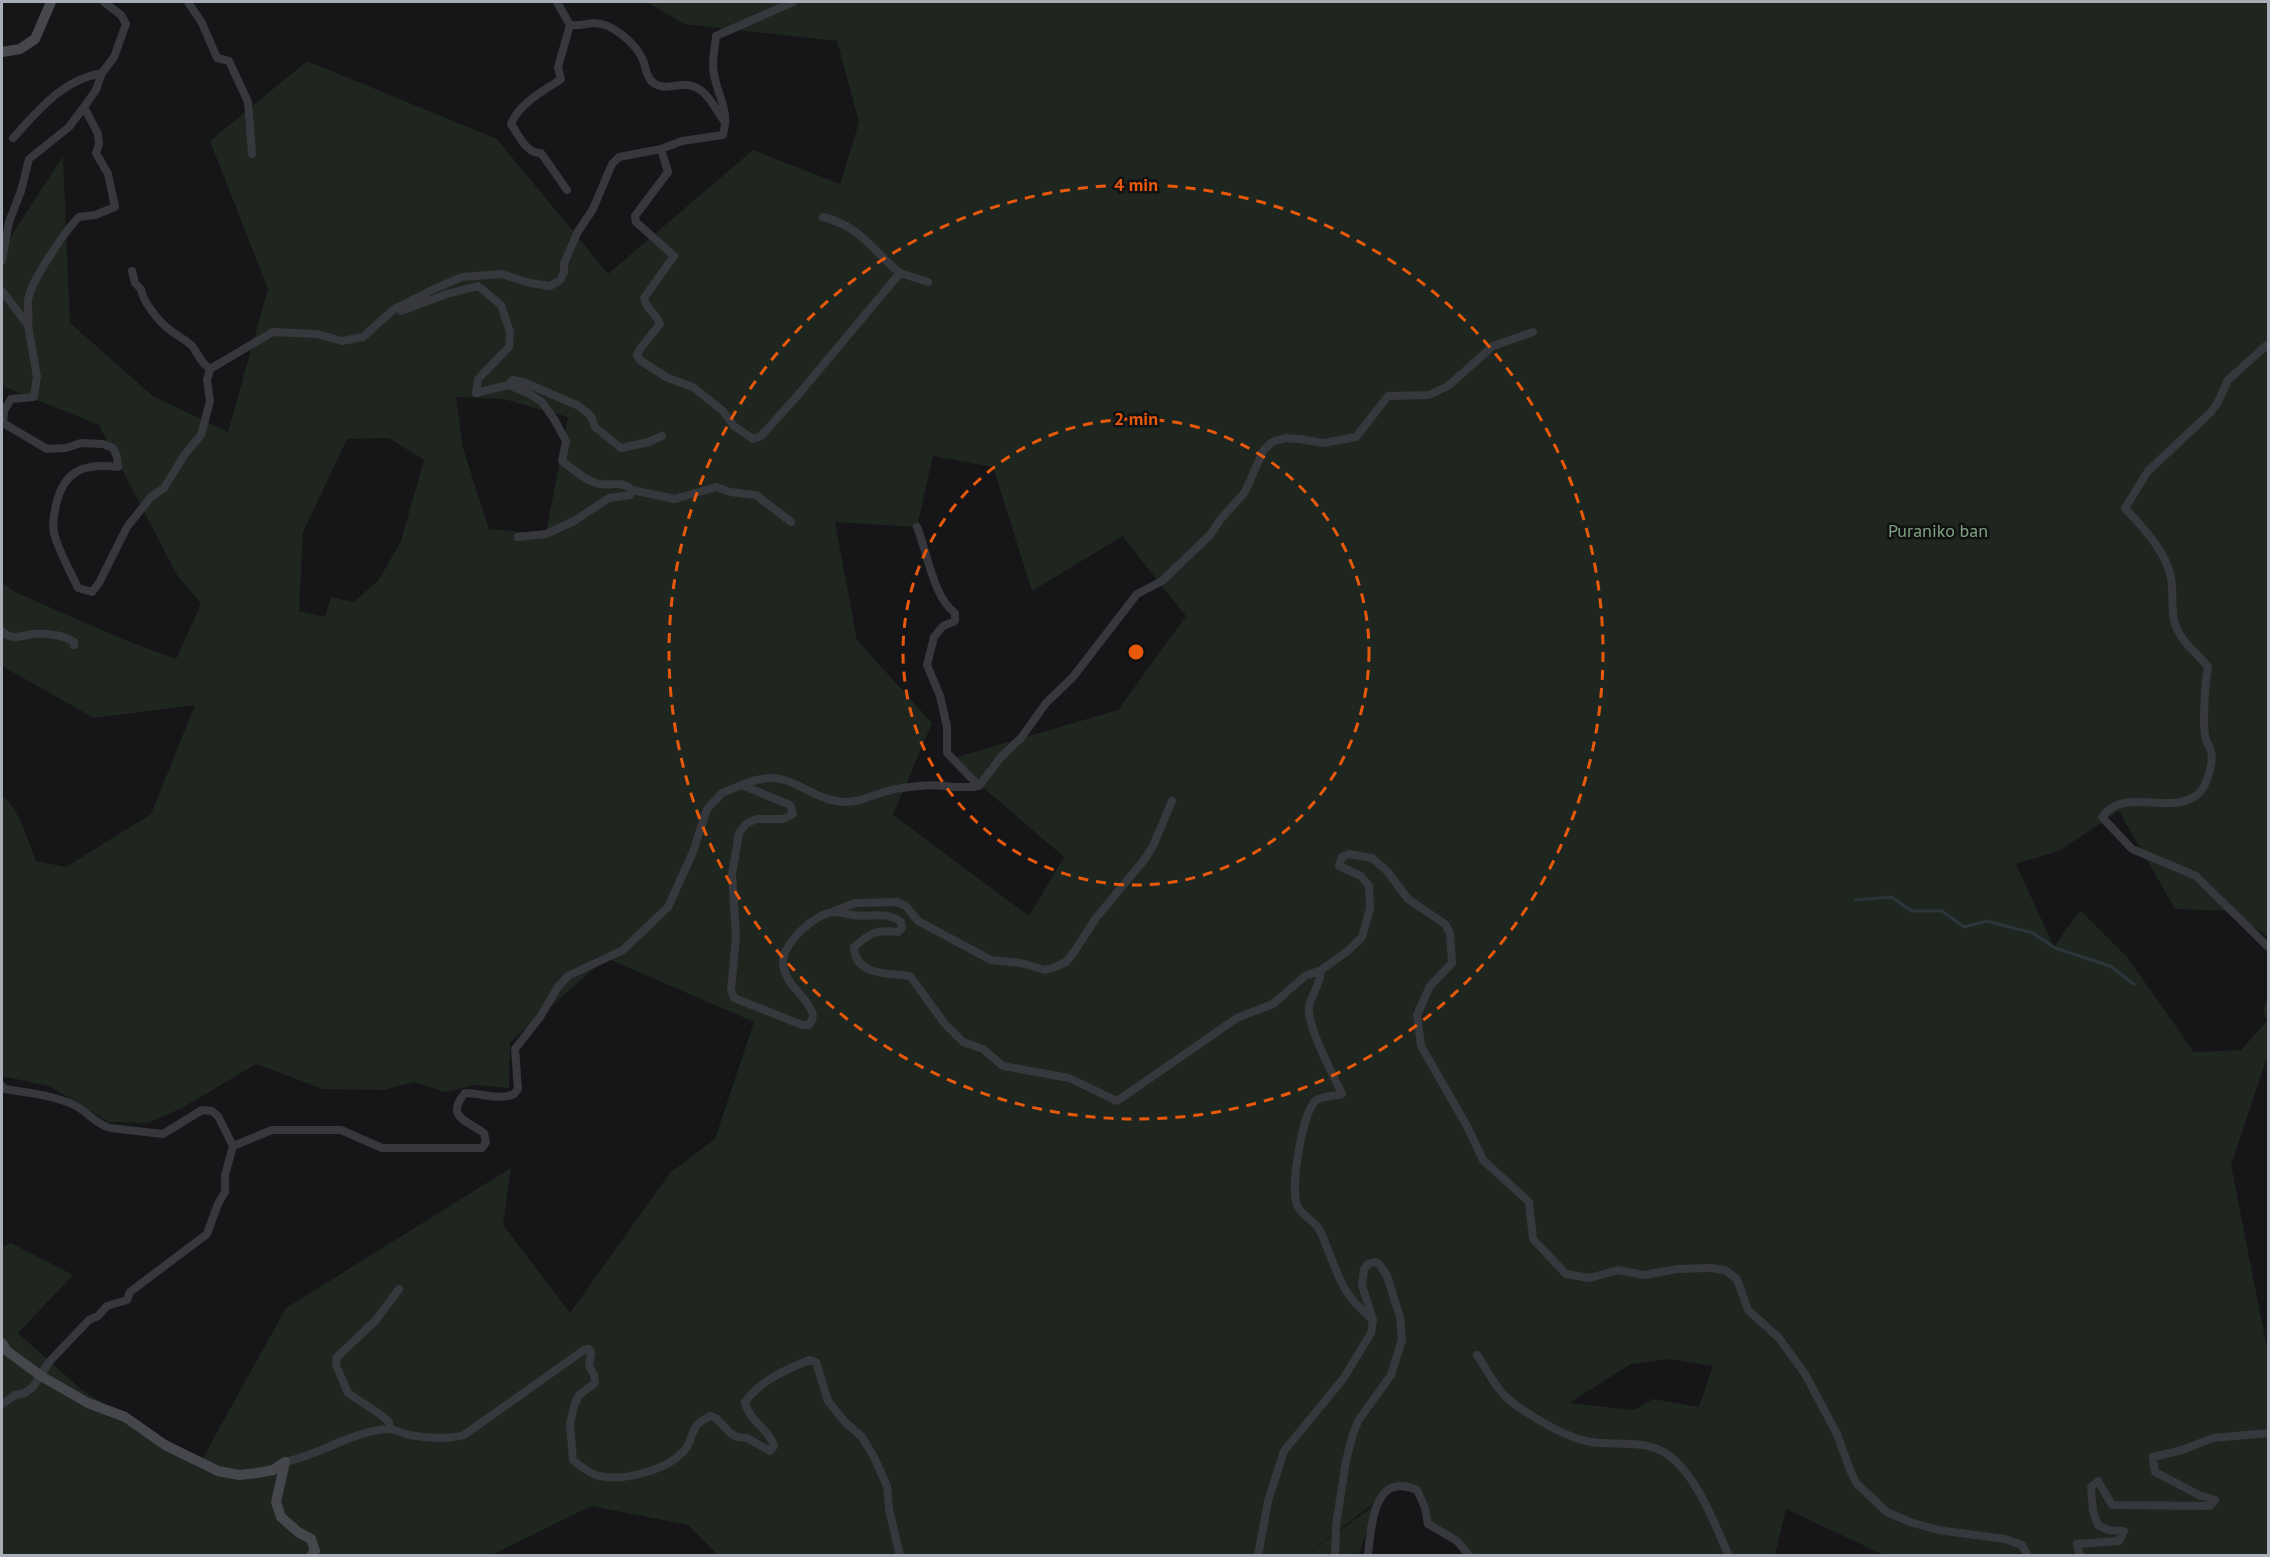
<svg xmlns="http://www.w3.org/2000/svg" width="2270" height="1557" font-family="'PT Sans',sans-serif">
	<rect width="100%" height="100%" fill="#161618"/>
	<path fill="#1e261f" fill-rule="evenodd" d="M647 2H2268V937L2231 911 2175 909 2119 811 2059 851 2016 864 2054 947 2080 910 2127 957 2194 1052 2241 1050 2267 1021 2263 1010 2268 998V1062L2266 1060 2231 1165 2268 1353V1555H1884L1786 1509 1775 1555H1470L1457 1541 1428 1524 1417 1491 1395 1487 1307 1554 1378 1503 1358 1556 715 1555V1552L688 1525 591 1506 492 1555H2V1247L11 1243 73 1275 18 1333 82 1390 200 1463 286 1308 511 1168 503 1225 570 1313 670 1173 715 1139 754 1022 606 958 510 1042 509 1088 476 1085 445 1092 415 1082 383 1090 323 1089 256 1064 184 1107 148 1123 109 1122 49 1086 2 1076V796C18 805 29 844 36 861L66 867 151 814 195 705 94 718 2 666V583L15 592 125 640 176 659 201 604 177 575 99 425 2 386V250L63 156 70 323 153 396 228 432 268 289 210 141 307 61 497 139 608 274 753 150 840 184 859 122 837 41 684 24ZM456 397 504 399 568 417 546 534 489 529 463 448ZM389 438 424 460 401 541 378 581 353 602 331 597 325 617 299 611 303 532 347 439ZM933 456 993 467 1032 591 1126 534 1123 537 1186 616 1118 710 950 759 1064 857 1029 916 893 815 932 723 857 640 835 522 917 527ZM1671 1359 1713 1366 1699 1407 1653 1399 1634 1410 1569 1403 1631 1364Z"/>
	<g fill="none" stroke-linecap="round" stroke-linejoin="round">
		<path stroke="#2c353c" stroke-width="3" d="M1855 900 1891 897 1912 911H1942L1964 927 1987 921 2033 933 2055 948 2110 966 2134 984"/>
		<path stroke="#37383d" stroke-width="8" d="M188 2 202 23 217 58 229 61 248 102 252 154
			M557 2 570 25C579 26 585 24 593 23 612 22 636 44 643 60 646 69 647 79 655 84 666 90 675 84 687 85 707 87 714 108 725 122
			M13 138C39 110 62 80 102 73
			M661 149 668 172 635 216 636 222 674 256 644 298C646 310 657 314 660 324L640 349 637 355 641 361 668 378 693 387 723 411 734 426 753 439 761 436 798 395 900 273 928 282
			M567 190 541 153C526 154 519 135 511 124 519 103 544 91 561 79L558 67 570 25
			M823 217C860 226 872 250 900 273
			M2 260 9 222 21 191 29 159 69 127 84 107 96 90 102 73 114 57 126 24 121 15 104 2
			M132 271 135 283 141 289C142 301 160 323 170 330 177 336 187 340 193 347 199 356 201 363 210 369
			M2 291 28 325 37 377 34 397 11 399 4 411 3 423 47 449 66 448 81 443 103 444 113 448 117 457 118 467C84 463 64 470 56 505 54 515 52 523 54 533 59 552 70 571 78 588L92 592 99 583 127 527 151 497 164 488 185 454 201 435 210 401 207 380 210 369 273 332 317 334 342 341 363 337 394 309 436 288 462 277 501 274 530 283 550 286 560 280 564 272V264L577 233 593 209 612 164 619 157 661 149 682 141 723 135C730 109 718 98 714 74 711 63 715 48 716 36L793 2
			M398 307 401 311 447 294 478 286 501 305 510 332 509 347 478 379 476 393 508 385 513 380 523 382 579 406 591 416 595 427 621 448 649 442 662 436
			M28 325C30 317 27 309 28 301 29 283 66 230 79 217L95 215 115 207 108 174 96 153 99 144 98 134 84 107
			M2268 344 2228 380 2218 402 2211 412 2148 471 2125 508C2143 528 2165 550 2171 577 2174 594 2170 611 2176 627 2183 644 2197 653 2208 667 2205 681 2202 728 2206 740 2206 741 2210 748 2210 748 2215 760 2207 787 2197 795 2169 816 2124 786 2102 817L2132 849 2196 876 2268 947
			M508 385 528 393 542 402 554 419 566 441 562 461C573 469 585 481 600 484 612 486 623 480 632 490L630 495 609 498 574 521 546 534 518 537
			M632 490 675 499 716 487 730 492 756 495 791 522
			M917 527C927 551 933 597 955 613V621L943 626 934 637 927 665 940 696 947 727V753L979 786
			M2 631C12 641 20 636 33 634 46 633 64 635 74 642V645
			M742 785C791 764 800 797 842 802 855 803 866 798 878 794 891 789 905 787 919 786 939 783 959 790 979 786L1001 757 1021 738 1046 703 1073 677 1137 594 1162 581 1211 534 1220 520 1245 492 1263 451 1272 442 1285 438 1300 439 1323 443 1356 437 1388 396 1429 395 1448 386 1493 346 1533 332
			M834 911 855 903 897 902 906 906 918 921 991 960 1021 963 1045 970 1055 967 1066 962 1074 952 1096 918 1144 860 1153 846 1172 801
			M1321 970C1320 986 1312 993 1309 1006 1306 1025 1333 1074 1342 1094 1334 1096 1321 1096 1315 1101 1302 1115 1290 1187 1297 1205 1301 1215 1313 1220 1319 1229 1323 1235 1325 1243 1328 1250 1340 1281 1345 1297 1372 1319
			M2 1086 5 1089C27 1093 53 1095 74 1105 87 1111 95 1124 110 1128L163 1134 202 1110 212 1111 218 1116 233 1146 272 1130H341L382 1148H482L486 1142 484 1133C469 1121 444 1118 465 1093 482 1093 498 1101 514 1094L518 1089 515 1049 540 1017 558 987 568 976 623 950 668 907 693 852 707 809 722 793 742 785 790 805 793 814 783 819H756L746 824 739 833 732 874 736 938 731 989 734 998 802 1025H809C812 1021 814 1017 812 1012 806 995 786 986 783 965 780 945 815 913 834 912 840 912 847 914 852 915 871 918 885 910 901 922L902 928 898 932C876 929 870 933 854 947 855 976 888 973 910 976L945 1024 963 1042 983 1049 1003 1066 1069 1078 1117 1101 1237 1018 1273 1004 1305 976 1321 970 1349 950 1362 937 1370 908 1369 886 1361 876 1339 866 1342 857 1349 854 1372 858 1387 871 1408 899 1445 924 1450 933 1452 963 1430 986 1417 1015 1421 1046 1468 1128 1483 1160 1529 1202 1533 1239 1566 1274 1590 1278 1618 1270 1644 1275 1678 1269 1710 1268 1725 1270 1737 1279 1748 1310 1779 1338 1805 1374 1837 1434 1850 1470 1857 1484 1887 1512 1910 1522 1938 1530 2005 1539 2022 1545 2028 1556
			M1477 1355C1486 1368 1494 1385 1505 1396 1522 1412 1563 1436 1586 1441 1612 1447 1643 1438 1667 1454 1697 1475 1714 1523 1729 1556
			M2 1404 15 1395 25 1393 33 1387 49 1362 89 1320 98 1316 107 1306 127 1300 130 1292 207 1234 218 1204 225 1192V1175L233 1146
			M390 1429 389 1422 381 1415 348 1393 336 1365 337 1357 376 1320 399 1289
			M285 1462C320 1455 350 1432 387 1429 395 1429 401 1433 409 1435 427 1438 447 1440 464 1435L584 1350 589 1349 591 1352 589 1366 594 1375 595 1383 579 1395 574 1406 570 1424 573 1460C580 1466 588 1472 596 1475 620 1483 666 1470 683 1452 692 1444 690 1432 698 1424 701 1421 706 1419 710 1416L716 1418 730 1433 737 1437 747 1438 770 1451 774 1446C769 1429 748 1420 745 1402 761 1380 785 1370 809 1360L816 1362 828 1401 845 1422 862 1437 874 1457 887 1486 889 1509 900 1556
			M1258 1556 1268 1501 1284 1451 1343 1379 1371 1333 1373 1320 1362 1285 1364 1269 1368 1264 1375 1262 1379 1264 1387 1276 1400 1317 1402 1340 1391 1375 1358 1421 1352 1437 1346 1461 1336 1525 1335 1556
			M1368 1556C1371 1527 1373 1471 1417 1490L1425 1508 1428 1524 1457 1541 1470 1556
			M2080 1556 2077 1544 2119 1541 2124 1531 2108 1530 2098 1525 2093 1511 2091 1487 2098 1481 2112 1505 2210 1506 2215 1500 2199 1495 2155 1472 2153 1457 2182 1450 2213 1438 2268 1433"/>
		<path stroke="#45474d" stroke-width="10" d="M2 52 20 49 35 39 51 2
			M2 1343 7 1351 41 1376 88 1403 125 1417 165 1445 218 1471 239 1475 257 1473 273 1470 285 1462 276 1502 281 1517 298 1532 311 1539 315 1551 311 1556"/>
	</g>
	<g fill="none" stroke="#e8590c" stroke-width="3" stroke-dasharray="10 8">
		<circle cx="1136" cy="652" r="233"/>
		<circle cx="1136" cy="652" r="467"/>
	</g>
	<g text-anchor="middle" stroke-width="5" stroke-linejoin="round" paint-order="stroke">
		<g font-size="18" fill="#7fa381" stroke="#111113">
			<text x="1938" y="537">Puraniko ban</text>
		</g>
	</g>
	<circle cx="1136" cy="652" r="9" fill="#e8590c" stroke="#111113" stroke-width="3"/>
	<g font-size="18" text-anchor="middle" font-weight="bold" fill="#e8590c" stroke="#111113" stroke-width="5" stroke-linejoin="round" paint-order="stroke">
		<text x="1136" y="191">4 min</text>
		<text x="1136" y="425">2 min</text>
	</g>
	<rect width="2270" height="1557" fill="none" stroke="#a8adb8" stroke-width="6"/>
</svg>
